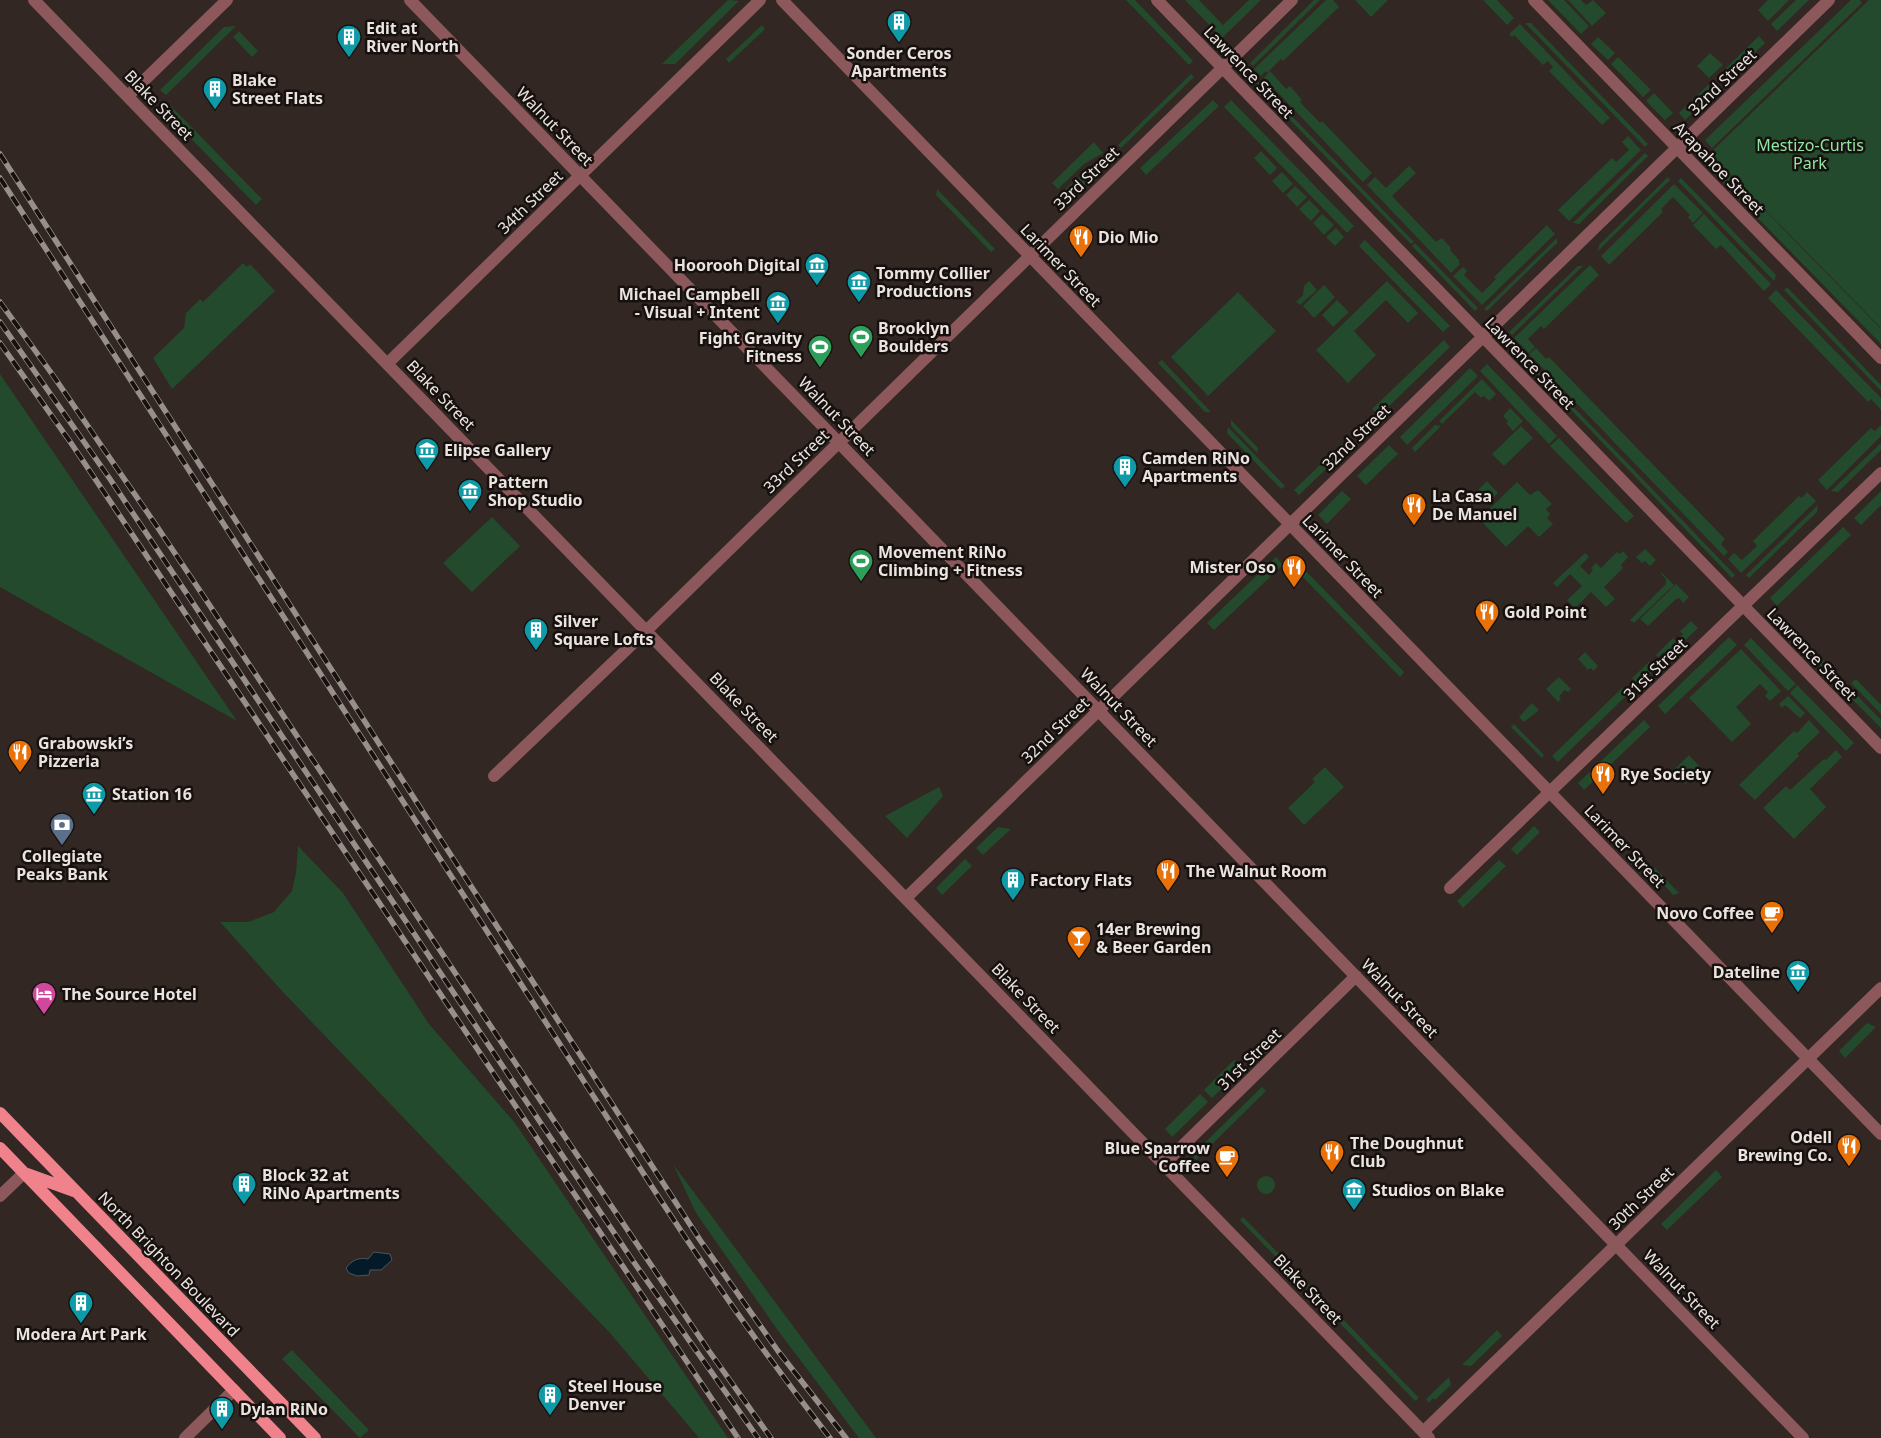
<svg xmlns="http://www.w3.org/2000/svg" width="1881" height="1438" font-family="'Noto Sans',sans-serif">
	<rect width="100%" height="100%" fill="#322722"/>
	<path fill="#234a2c" d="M728 0 739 1 675 64H662Z
		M1126 0H1135L1193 61 1189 65Z
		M1185 0H1199L1223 25 1249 0H1261L1222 38Z
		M1314 0H1320L1253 66 1250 63Z
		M1326 0H1333L1339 7 1283 61 1281 59 1267 73 1266 71 1261 76 1254 69Z
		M1355 0H1388L1371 17Z
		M1483 0H1497L1514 18 1507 25Z
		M1548 0H1564L1589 26 1581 34Z
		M1568 0H1581L1586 5 1593 0 1606 13 1592 26Z
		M1768 0H1789L1768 21 1758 10Z
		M1796 0H1809L1777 31 1771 24Z
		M1851 0H1860L1862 3 1712 148 1705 140Z
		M1869 0H1881V328L1710 153Z
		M1525 23H1531L1648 144 1645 147Z
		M1520 24 1610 118 1602 125 1549 71 1553 67 1548 61 1543 65 1514 35 1512 37 1509 34Z
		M762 25 765 29 729 63 726 59Z
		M236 26 166 95 160 90 224 27Z
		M239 31 258 51 252 57 233 37Z
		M1759 36 1765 43 1727 80 1721 73Z
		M1598 37 1615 53 1608 60 1591 44Z
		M1710 53 1723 65 1709 78 1697 66Z
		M1618 57 1651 90 1643 97 1611 64Z
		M1270 71 1286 89 1290 86 1302 100 1300 102 1320 123 1322 121 1372 173 1363 182 1264 78Z
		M1191 74 1194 77 1121 148 1118 145Z
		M1252 75 1414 242 1411 244 1249 78Z
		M1708 85 1715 92 1685 120 1679 113Z
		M1654 93 1673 113 1665 120 1646 101Z
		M1213 100 1219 106 1146 175 1140 168Z
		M1231 100 1354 226 1347 233 1224 107Z
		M166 101 262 199 256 205 160 107Z
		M1628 136 1641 150 1569 221 1558 210 1612 158 1616 162 1629 150 1622 142Z
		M1094 142 1103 153 1084 164 1058 189 1052 183Z
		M1261 151 1277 168 1270 175 1254 158Z
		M1645 153 1648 156 1579 224 1573 223Z
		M1106 157 1109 160 1074 195 1062 192 1089 168Z
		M1713 157 1881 329V344L1706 165Z
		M1409 166 1416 173 1392 196 1436 242 1442 238 1451 248 1450 250 1460 261 1458 262 1460 264 1451 273 1367 185 1375 177 1386 188Z
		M1282 172 1293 184 1283 193 1272 181Z
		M1668 177 1670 180 1598 251 1599 245Z
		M1681 178 1776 275 1774 281 1678 181Z
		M1674 184 1703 213 1693 223 1688 217 1690 215 1673 197 1661 209 1663 212 1609 265 1601 256Z
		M1295 186 1307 197 1297 207 1286 195Z
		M937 189 995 249 991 252 936 195Z
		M1309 200 1320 211 1311 221 1299 209Z
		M1322 214 1334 225 1324 235 1313 223Z
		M1704 214 1771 284 1764 291 1721 245 1716 249 1693 225Z
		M1547 225 1555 234 1482 305 1453 276 1463 267 1467 271 1464 275 1482 293 1496 279 1494 277Z
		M1336 228 1344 237 1335 246 1326 237Z
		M1557 238V243L1487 311 1484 309Z
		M1365 240 1450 326 1443 332 1359 246Z
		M1415 243 1478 308 1475 311 1412 246Z
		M243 263 247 267 250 264 275 291 172 389 153 358 184 328 186 313 200 299 203 302Z
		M1590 265 1599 275 1544 329 1541 326 1528 339 1535 347 1529 353 1514 338Z
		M1578 266H1583L1512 335 1509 332Z
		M1309 281 1317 290 1300 305 1296 302 1303 295 1304 286Z
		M1387 281 1418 313 1408 323 1386 300 1354 331 1376 355 1348 383 1316 350Z
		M1324 285 1335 297 1314 318 1303 306Z
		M1787 287 1881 385V391L1784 290Z
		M1776 290 1881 398V410L1871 399 1868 402 1768 298Z
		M1238 292 1276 331 1208 396 1171 357Z
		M1337 300 1349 312 1333 327 1322 315Z
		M1444 340 1450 347 1379 416 1372 409Z
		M1511 342 1735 575 1732 578 1509 345Z
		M1536 348 1546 359 1549 357 1725 539 1721 544 1728 552 1724 556 1529 354Z
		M1162 360 1211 412H1205L1158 363Z
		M1487 364 1557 436 1549 444 1480 371Z
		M1470 368 1478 376 1407 445 1400 437Z
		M0 374 237 721 0 587Z
		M1482 379 1496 394 1489 401 1484 396 1481 398 1475 392 1442 424 1439 421Z
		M1510 408 1523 421 1513 431 1506 423 1508 421 1503 416Z
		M1231 420 1258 448 1257 453 1231 426Z
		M1435 425 1441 426 1415 452 1412 448Z
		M1881 425V436L1827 490 1818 480 1871 428 1875 431Z
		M1521 426 1533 438 1504 466 1492 454Z
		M1228 427 1285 486 1281 489 1227 433Z
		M1559 438 1634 516 1626 523 1550 446Z
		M1347 439 1352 444 1299 495 1294 490Z
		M1881 443V450L1838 492 1831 491Z
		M1389 445 1398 454 1366 485 1357 476Z
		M1487 481 1498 493 1487 504 1476 492Z
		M1517 482 1530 495 1538 490 1552 504 1546 509 1550 514 1547 518 1553 524 1539 537 1528 526 1506 547 1479 519Z
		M1342 491 1351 499 1327 524 1318 515Z
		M1881 491V505L1861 525 1854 518Z
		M1807 492 1816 501 1741 573 1728 559 1734 553 1742 560 1757 546 1753 541 1799 496 1802 498Z
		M1818 505 1817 512 1749 578 1746 575Z
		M492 517 520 546 472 592 443 563Z
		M1843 527 1851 535 1777 606 1770 598Z
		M1645 549 1656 560 1650 566 1645 561 1642 563 1636 557Z
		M1623 551 1628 557 1621 565 1623 568 1604 587 1615 599 1606 607 1591 592 1575 608 1567 600 1582 586 1570 574 1557 587 1553 583 1585 553 1589 557 1580 566 1589 575 1593 570 1591 568 1596 563 1601 568 1617 552 1620 554Z
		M1276 557 1283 565 1214 630 1207 623Z
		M1303 568 1404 672 1400 677 1298 572Z
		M1661 572 1674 585 1634 623 1630 620 1666 584V579L1661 574Z
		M1676 584 1689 597 1683 603 1679 598 1675 600 1648 626 1640 619Z
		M1778 614 1832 669H1822L1774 619Z
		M1691 621 1698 628 1668 657 1664 652 1658 657 1656 655 1673 638 1676 641 1683 634 1680 631Z
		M1729 637 1737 645 1665 714 1658 706Z
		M1751 638 1796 684 1788 691 1744 645Z
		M1741 649 1781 691 1770 701 1765 696 1768 692 1760 684 1736 707 1751 724 1732 742 1689 698Z
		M1585 652 1598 666 1593 671 1591 668 1588 670 1578 659Z
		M1649 662 1656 669 1639 685 1632 678Z
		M1559 677 1571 689 1568 692 1565 690 1559 696 1561 699 1558 702 1546 689Z
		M1856 679 1881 705V714L1851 683Z
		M1797 685 1854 743 1846 751 1790 693Z
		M1848 686 1881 720V728L1850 697Z
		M1623 687 1629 693 1558 762 1552 756Z
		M1788 696 1805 713 1800 718 1785 705 1782 708 1779 704Z
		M1532 703 1539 710 1524 722 1519 717Z
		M1644 720 1650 727 1584 790 1578 783Z
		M1809 720 1820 732 1797 754 1799 756 1755 800 1739 785 1794 731 1797 733Z
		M1514 724 1544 755 1542 758 1511 727Z
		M1836 750 1842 757 1810 789 1826 807 1794 839 1763 808 1786 786 1790 790 1824 759 1826 760Z
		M1689 755 1701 768 1685 784 1672 772Z
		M1325 767 1344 787 1304 825 1288 808 1315 782 1312 779Z
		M939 787 943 796 907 838 885 816Z
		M1534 826 1540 832 1517 855 1511 849Z
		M998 827 1011 829 983 855 976 848Z
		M298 846 343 893 429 1024 515 1123 728 1438H699L610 1333 282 991 220 922H248L274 912 292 891 296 873Z
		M965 859 972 866 942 895 936 888Z
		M1499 860 1506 866 1463 908 1457 901Z
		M1654 867 1679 893 1673 895 1655 875Z
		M1867 1023 1876 1027 1845 1058 1839 1051Z
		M1234 1060 1238 1063 1236 1074 1212 1098 1204 1090Z
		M1262 1087 1266 1091 1196 1160 1192 1155Z
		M1200 1094 1208 1102 1172 1137 1165 1129Z
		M673 1164 876 1438H859L779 1332 696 1213Z
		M1716 1170 1722 1177 1667 1230 1661 1224Z
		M1257 1185a9 9 0 1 1 18 0a9 9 0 1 1-18 0Z
		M1243 1217 1318 1294 1311 1293 1240 1220Z
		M1336 1312 1419 1398 1415 1401 1336 1319Z
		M1497 1330 1502 1336 1471 1366 1462 1365Z
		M292 1350 369 1430 360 1438 282 1359Z
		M1449 1377 1451 1385 1435 1400 1433 1398 1429 1403 1426 1399Z"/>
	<path fill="#041a28" stroke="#49565f" d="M374 1252 390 1254 392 1260 381 1270H370L369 1275 357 1276 349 1273 346 1268C352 1260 359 1257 368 1259Z"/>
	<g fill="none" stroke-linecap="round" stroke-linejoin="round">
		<path stroke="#8d585b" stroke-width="12" d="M34 0 1429 1438
			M410 0 1803 1438
			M782 0 1881 1134
			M1157 0 1881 748
			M1534 0 1881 358
			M128 96 227 0
			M388 363 760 0
			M494 776 647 630 1292 0
			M1450 888 1881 473
			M906 898 1829 0
			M1164 1164 1356 976
			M0 1196 24 1173
			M1423 1432 1881 988
			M185 1438 234 1390"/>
		<path stroke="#f0828b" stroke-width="12" d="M0 1113 315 1438
			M0 1148 280 1438
			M27 1174 74 1191"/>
		<defs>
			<path id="rail" d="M0 154 423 812 700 1240 778 1351 846 1438
				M0 178 658 1196C712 1279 769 1360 830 1438
				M0 302 52 374 158 528 532 1088 709 1351 771 1438
				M0 322 110 479 633 1261 758 1438
				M0 343 71 443 738 1438"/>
		</defs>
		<use href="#rail" stroke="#988f8b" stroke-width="5.5"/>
		<use href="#rail" stroke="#16110f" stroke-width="4" stroke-dasharray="11" stroke-linecap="butt"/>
	</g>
	<defs>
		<symbol id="building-pin" viewBox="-11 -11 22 30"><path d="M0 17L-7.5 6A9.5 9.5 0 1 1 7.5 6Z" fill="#0f9aa8" stroke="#16110f"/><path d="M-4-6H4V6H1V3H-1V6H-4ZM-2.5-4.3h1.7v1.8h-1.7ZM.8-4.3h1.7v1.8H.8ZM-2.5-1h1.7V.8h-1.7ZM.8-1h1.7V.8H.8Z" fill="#fff"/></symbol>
		<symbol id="restaurant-pin" viewBox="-11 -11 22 30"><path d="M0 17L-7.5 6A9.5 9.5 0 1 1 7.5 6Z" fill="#e8710a" stroke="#16110f"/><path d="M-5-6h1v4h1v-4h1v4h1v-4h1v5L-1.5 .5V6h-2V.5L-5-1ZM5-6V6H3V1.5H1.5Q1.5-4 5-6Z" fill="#fff"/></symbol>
		<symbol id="museum-pin" viewBox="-11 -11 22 30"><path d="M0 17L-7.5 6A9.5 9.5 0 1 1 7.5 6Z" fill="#0f9aa8" stroke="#16110f"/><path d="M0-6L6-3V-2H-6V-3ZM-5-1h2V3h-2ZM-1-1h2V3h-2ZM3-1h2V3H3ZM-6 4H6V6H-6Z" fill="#fff"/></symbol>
		<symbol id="stadium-pin" viewBox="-11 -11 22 30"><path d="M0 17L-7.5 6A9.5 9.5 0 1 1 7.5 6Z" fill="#2e9e5b" stroke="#16110f"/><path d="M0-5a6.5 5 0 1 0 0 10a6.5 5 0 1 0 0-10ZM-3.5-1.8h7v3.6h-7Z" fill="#fff"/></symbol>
		<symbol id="bank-pin" viewBox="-11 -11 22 30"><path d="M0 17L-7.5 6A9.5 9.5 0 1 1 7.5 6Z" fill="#5c6f8a" stroke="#16110f"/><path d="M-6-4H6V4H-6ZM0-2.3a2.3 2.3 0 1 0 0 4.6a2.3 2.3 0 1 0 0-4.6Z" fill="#fff"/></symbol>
		<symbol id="cafe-pin" viewBox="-11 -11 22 30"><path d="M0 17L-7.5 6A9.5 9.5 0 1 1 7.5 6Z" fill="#e8710a" stroke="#16110f"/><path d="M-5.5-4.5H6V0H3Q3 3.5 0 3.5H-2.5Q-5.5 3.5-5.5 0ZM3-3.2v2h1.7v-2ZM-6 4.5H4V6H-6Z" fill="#fff"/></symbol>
		<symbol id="bar-pin" viewBox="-11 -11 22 30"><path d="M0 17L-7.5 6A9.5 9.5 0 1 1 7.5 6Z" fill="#e8710a" stroke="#16110f"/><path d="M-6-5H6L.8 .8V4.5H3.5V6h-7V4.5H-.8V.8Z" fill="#fff"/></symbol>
		<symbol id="hotel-pin" viewBox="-11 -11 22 30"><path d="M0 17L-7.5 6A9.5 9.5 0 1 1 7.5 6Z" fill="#d1479c" stroke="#16110f"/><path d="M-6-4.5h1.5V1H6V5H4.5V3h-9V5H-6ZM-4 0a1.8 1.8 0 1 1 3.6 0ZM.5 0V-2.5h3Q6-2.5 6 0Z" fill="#fff"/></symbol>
	</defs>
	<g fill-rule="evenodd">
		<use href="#building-pin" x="885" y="8" width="28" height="38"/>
		<use href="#building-pin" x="335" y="23" width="28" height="38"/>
		<use href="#building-pin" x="201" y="75" width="28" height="38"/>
		<use href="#restaurant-pin" x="1067" y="223" width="28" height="38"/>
		<use href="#museum-pin" x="803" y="251" width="28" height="38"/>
		<use href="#museum-pin" x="845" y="268" width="28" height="38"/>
		<use href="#museum-pin" x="764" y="289" width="28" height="38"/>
		<use href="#stadium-pin" x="847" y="323" width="28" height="38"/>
		<use href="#stadium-pin" x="806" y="333" width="28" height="38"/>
		<use href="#museum-pin" x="413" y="436" width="28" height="38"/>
		<use href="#building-pin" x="1111" y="453" width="28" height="38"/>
		<use href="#museum-pin" x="456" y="477" width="28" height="38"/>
		<use href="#restaurant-pin" x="1400" y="491" width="28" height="38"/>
		<use href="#stadium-pin" x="847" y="547" width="28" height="38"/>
		<use href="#restaurant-pin" x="1280" y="553" width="28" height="38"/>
		<use href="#restaurant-pin" x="1473" y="598" width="28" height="38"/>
		<use href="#building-pin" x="522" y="616" width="28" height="38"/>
		<use href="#restaurant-pin" x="6" y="738" width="28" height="38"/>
		<use href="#restaurant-pin" x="1589" y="760" width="28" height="38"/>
		<use href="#museum-pin" x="80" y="780" width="28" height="38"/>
		<use href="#bank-pin" x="48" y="811" width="28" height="38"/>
		<use href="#restaurant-pin" x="1154" y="857" width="28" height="38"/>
		<use href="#building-pin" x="999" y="866" width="28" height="38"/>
		<use href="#cafe-pin" x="1758" y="899" width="28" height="38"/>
		<use href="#bar-pin" x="1065" y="924" width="28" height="38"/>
		<use href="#museum-pin" x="1784" y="958" width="28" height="38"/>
		<use href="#hotel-pin" x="30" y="980" width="28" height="38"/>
		<use href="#restaurant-pin" x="1835" y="1132" width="28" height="38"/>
		<use href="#restaurant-pin" x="1318" y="1138" width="28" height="38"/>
		<use href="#cafe-pin" x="1213" y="1143" width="28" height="38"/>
		<use href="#building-pin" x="230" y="1170" width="28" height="38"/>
		<use href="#museum-pin" x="1340" y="1176" width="28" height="38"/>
		<use href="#building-pin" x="67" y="1289" width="28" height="38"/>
		<use href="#building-pin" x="536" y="1381" width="28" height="38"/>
		<use href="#building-pin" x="208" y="1395" width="28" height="38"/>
	</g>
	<g text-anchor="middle" stroke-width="5" stroke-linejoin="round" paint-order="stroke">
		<g font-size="16" font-weight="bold" fill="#eae3df" stroke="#16110f" text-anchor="start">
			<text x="366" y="34">Edit at<tspan x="366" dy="18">River North</tspan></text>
			<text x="899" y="59" text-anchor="middle">Sonder Ceros<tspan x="899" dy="18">Apartments</tspan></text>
			<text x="232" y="86">Blake<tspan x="232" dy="18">Street Flats</tspan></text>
			<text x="1098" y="243">Dio Mio</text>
			<text x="800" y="271" text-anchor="end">Hoorooh Digital</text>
			<text x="876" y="279">Tommy Collier<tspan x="876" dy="18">Productions</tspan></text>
			<text x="760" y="300" text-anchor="end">Michael Campbell<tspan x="760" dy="18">- Visual + Intent</tspan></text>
			<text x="878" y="334">Brooklyn<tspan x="878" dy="18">Boulders</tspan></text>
			<text x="802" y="344" text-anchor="end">Fight Gravity<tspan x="802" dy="18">Fitness</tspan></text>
			<text x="444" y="456">Elipse Gallery</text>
			<text x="1142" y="464">Camden RiNo<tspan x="1142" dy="18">Apartments</tspan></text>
			<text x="488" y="488">Pattern<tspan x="488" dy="18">Shop Studio</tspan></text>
			<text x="1432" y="502">La Casa<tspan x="1432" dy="18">De Manuel</tspan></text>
			<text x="878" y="558">Movement RiNo<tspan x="878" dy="18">Climbing + Fitness</tspan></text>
			<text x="1276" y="573" text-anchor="end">Mister Oso</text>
			<text x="1504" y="618">Gold Point</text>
			<text x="554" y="627">Silver<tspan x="554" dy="18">Square Lofts</tspan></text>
			<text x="38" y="749">Grabowski’s<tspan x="38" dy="18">Pizzeria</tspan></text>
			<text x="1620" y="780">Rye Society</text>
			<text x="112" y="800">Station 16</text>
			<text x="62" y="862" text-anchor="middle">Collegiate<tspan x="62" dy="18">Peaks Bank</tspan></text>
			<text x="1186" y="877">The Walnut Room</text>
			<text x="1030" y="886">Factory Flats</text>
			<text x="1754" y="919" text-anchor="end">Novo Coffee</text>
			<text x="1096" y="935">14er Brewing<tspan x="1096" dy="18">&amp; Beer Garden</tspan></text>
			<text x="1780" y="978" text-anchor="end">Dateline</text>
			<text x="62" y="1000">The Source Hotel</text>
			<text x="1832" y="1143" text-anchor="end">Odell<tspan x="1832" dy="18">Brewing Co.</tspan></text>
			<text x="1350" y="1149">The Doughnut<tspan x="1350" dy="18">Club</tspan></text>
			<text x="1210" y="1154" text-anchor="end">Blue Sparrow<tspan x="1210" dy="18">Coffee</tspan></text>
			<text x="262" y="1181">Block 32 at<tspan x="262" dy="18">RiNo Apartments</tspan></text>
			<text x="1372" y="1196">Studios on Blake</text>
			<text x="81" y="1340" text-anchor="middle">Modera Art Park</text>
			<text x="568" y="1392">Steel House<tspan x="568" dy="18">Denver</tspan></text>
			<text x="240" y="1415">Dylan RiNo</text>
		</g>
		<g font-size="16" fill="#eae3df" stroke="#16110f">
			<text transform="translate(1249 72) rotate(46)" y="6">Lawrence Street</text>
			<text transform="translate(1722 82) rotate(-44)" y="6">32nd Street</text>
			<text transform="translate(159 105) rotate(46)" y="6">Blake Street</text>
			<text transform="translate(555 126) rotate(46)" y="6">Walnut Street</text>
			<text transform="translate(1719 168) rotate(46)" y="6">Arapahoe Street</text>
			<text transform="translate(1086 178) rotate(-44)" y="6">33rd Street</text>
			<text transform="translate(530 202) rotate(-44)" y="6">34th Street</text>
			<text transform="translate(1061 265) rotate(46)" y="6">Larimer Street</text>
			<text transform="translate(1530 363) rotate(46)" y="6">Lawrence Street</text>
			<text transform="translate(441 395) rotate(46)" y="6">Blake Street</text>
			<text transform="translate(837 416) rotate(46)" y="6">Walnut Street</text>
			<text transform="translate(1356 437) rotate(-44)" y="6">32nd Street</text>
			<text transform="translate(796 461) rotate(-44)" y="6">33rd Street</text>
			<text transform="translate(1343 556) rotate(46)" y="6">Larimer Street</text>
			<text transform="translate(1812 654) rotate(46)" y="6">Lawrence Street</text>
			<text transform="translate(1655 669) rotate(-44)" y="6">31st Street</text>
			<text transform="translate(744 707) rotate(46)" y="6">Blake Street</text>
			<text transform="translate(1119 707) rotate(46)" y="6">Walnut Street</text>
			<text transform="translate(1055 730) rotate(-44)" y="6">32nd Street</text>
			<text transform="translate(1625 846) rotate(46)" y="6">Larimer Street</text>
			<text transform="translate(1026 998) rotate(46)" y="6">Blake Street</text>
			<text transform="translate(1400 998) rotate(46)" y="6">Walnut Street</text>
			<text transform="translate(1249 1059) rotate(-44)" y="6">31st Street</text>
			<text transform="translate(1641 1198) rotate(-44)" y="6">30th Street</text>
			<text transform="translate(169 1264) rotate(46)" y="6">North Brighton Boulevard</text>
			<text transform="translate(1308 1289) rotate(46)" y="6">Blake Street</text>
			<text transform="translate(1682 1289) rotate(46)" y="6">Walnut Street</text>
		</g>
		<g font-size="16" fill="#8ee6a0" stroke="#16110f">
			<text x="1810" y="151">Mestizo-Curtis<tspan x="1810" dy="18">Park</tspan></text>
		</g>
	</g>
</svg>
